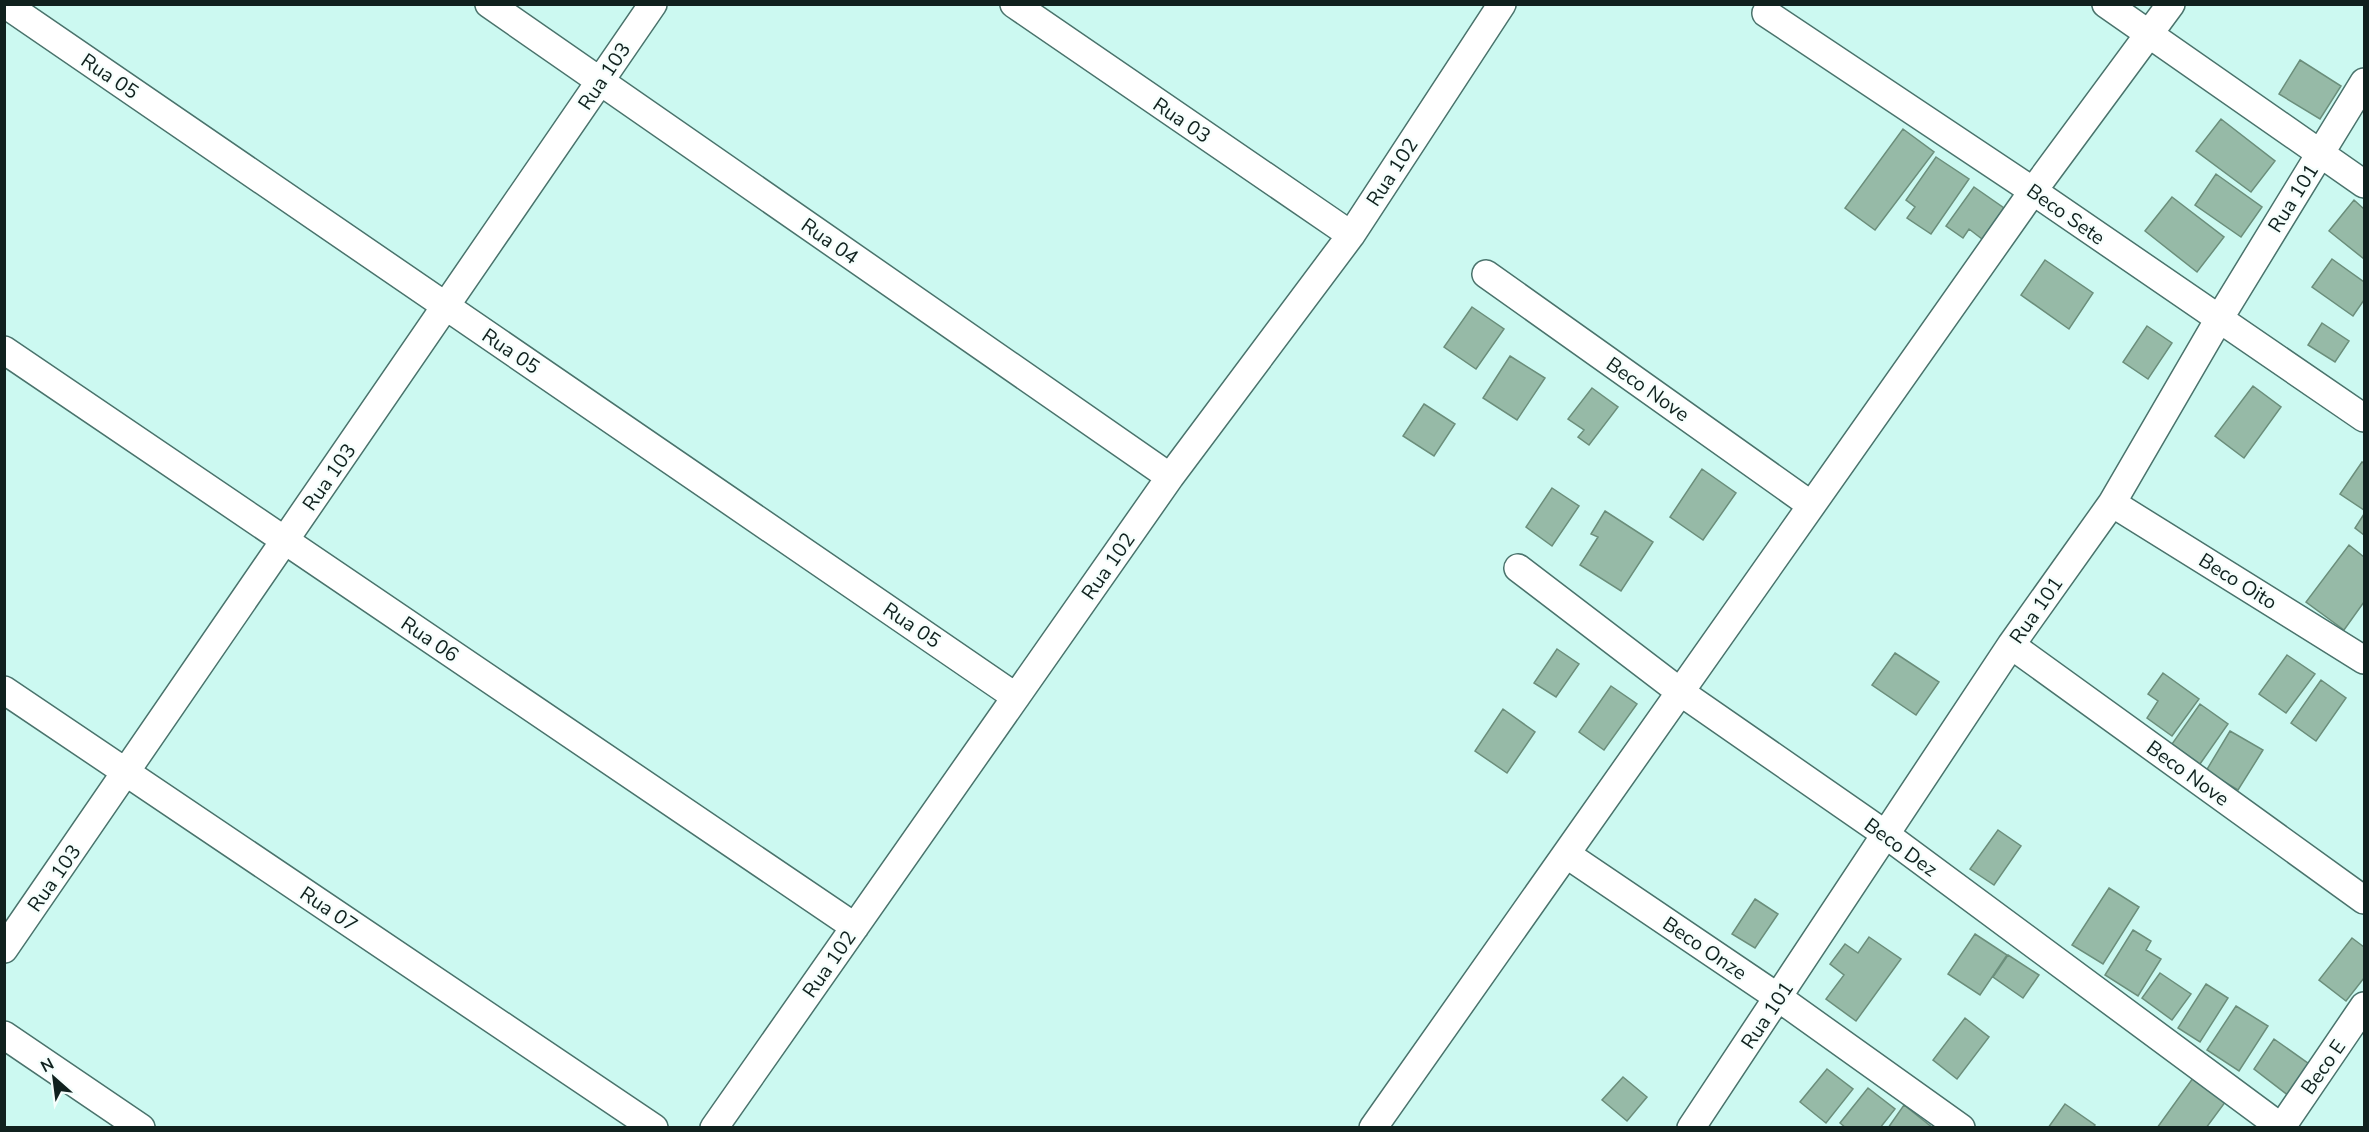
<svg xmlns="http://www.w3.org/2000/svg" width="2369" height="1132" font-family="'Nunito Sans',sans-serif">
	<rect width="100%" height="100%" fill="#ccf9f1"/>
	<path fill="#96baa7" stroke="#6b8e7b" stroke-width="1.5" d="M2300 60 2341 86 2320 119 2279 94Z
		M2221 119 2275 161 2251 192 2196 151Z
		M1903 129 1934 152 1875 230 1845 208Z
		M1936 157 1969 179 1931 234 1907 218 1915 207 1906 200Z
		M2216 174 2262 207 2241 237 2195 205Z
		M1974 187 2004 208 1982 239 1969 229 1963 238 1946 226Z
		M2172 197 2224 237 2197 272 2145 231Z
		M2354 200 2364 209V259L2329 231Z
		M2332 259 2364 282V300L2353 316 2312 287Z
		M2045 260 2093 293 2069 329 2021 295Z
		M1472 307 1504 329 1476 369 1444 347Z
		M2322 323 2349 341 2335 362 2308 345Z
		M2147 326 2172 343 2148 379 2123 362Z
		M1510 356 1545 378 1517 420 1483 398Z
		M2253 386 2281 407 2244 458 2215 436Z
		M1592 388 1618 407 1589 445 1578 437 1584 430 1568 419Z
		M1424 404 1455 424 1434 456 1403 436Z
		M2362 462 2364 463V510L2340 494Z
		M1702 469 1736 493 1703 540 1670 517Z
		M1552 488 1579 506 1552 546 1526 527Z
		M1605 511 1653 542 1621 591 1580 565 1598 537 1591 534Z
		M2364 514V535L2355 528Z
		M2349 545 2364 557V602L2344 630 2306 602Z
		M1557 649 1579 664 1556 697 1534 683Z
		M1895 653 1939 682 1916 715 1872 685Z
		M2287 655 2315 674 2286 713 2259 694Z
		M2163 673 2199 699 2172 736 2147 718 2158 701 2148 694Z
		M2321 680 2346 698 2316 741 2291 723Z
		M1611 686 1637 704 1604 750 1579 732Z
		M2200 704 2228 724 2200 764 2172 744Z
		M1503 709 1535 732 1507 773 1475 751Z
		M2230 731 2263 750 2238 790 2206 771Z
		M1998 830 2021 846 1994 885 1970 869Z
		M2109 888 2139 907 2103 964 2072 945Z
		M1755 899 1778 914 1755 948 1732 934Z
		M2133 930 2151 941 2146 950 2161 959 2138 996 2105 975Z
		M1975 934 2007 955 1980 995 1948 974Z
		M1869 937 1901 959 1856 1021 1826 999 1844 975 1830 964 1845 944 1858 953Z
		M2352 938 2364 947V978L2346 1001 2319 980Z
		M2008 955 2039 975 2023 998 1993 977Z
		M2160 973 2191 994 2172 1020 2142 998Z
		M2206 984 2228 998 2200 1042 2178 1028Z
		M2236 1006 2268 1026 2239 1071 2207 1050Z
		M1965 1018 1989 1037 1957 1079 1933 1060Z
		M2274 1039 2312 1066 2289 1096 2254 1069Z
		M1827 1069 1853 1089 1826 1123 1800 1102Z
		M1623 1077 1647 1097 1627 1121 1602 1100Z
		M2193 1078 2226 1101 2206 1128H2157Z
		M1868 1088 1895 1109 1880 1128H1846L1840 1123Z
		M2065 1104 2095 1125 2093 1128H2048Z
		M1904 1105 1933 1128H1888Z"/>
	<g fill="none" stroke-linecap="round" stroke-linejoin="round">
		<defs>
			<path id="minor" d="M5 4 1016 697
				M489 4 1170 477
				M1014 4 1351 235
				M2106 4 2364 184
				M1766 13 2033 191 2364 418
				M1486 274 1811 505
				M4 350 855 927
				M2112 503 2364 660
				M1518 568 1679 691 1885 834 2282 1128
				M2011 645 2364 900
				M4 690 654 1128
				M1566 854 1779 998 1961 1128
				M4 949 653 4
				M4 1035 141 1128
				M714 1128 1170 477 1351 235 1502 4
				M1373 1128 2033 191 2171 4
				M1691 1128 2011 645 2112 503 2219 319 2364 82
				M2281 1128 2364 1006"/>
		</defs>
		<use href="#minor" stroke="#4a736c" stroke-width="30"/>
		<use href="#minor" stroke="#fff" stroke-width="27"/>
	</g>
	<g text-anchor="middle" stroke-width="4.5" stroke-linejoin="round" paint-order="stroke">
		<g font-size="20" fill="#10211e" stroke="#f5fefc">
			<text transform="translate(110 76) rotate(34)" y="7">Rua 05</text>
			<text transform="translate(604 76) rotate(-56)" y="7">Rua 103</text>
			<text transform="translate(1182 120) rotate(34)" y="7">Rua 03</text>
			<text transform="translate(1392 172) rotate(-57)" y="7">Rua 102</text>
			<text transform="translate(2293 198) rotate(-58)" y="7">Rua 101</text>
			<text transform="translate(2066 214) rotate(35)" y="7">Beco Sete</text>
			<text transform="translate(830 241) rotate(35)" y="7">Rua 04</text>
			<text transform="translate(511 351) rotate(34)" y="7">Rua 05</text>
			<text transform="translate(1648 389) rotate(35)" y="7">Beco Nove</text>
			<text transform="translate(329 477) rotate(-55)" y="7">Rua 103</text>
			<text transform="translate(1108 566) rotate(-55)" y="7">Rua 102</text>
			<text transform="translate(2238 581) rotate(32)" y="7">Beco Oito</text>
			<text transform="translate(2036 610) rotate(-55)" y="7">Rua 101</text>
			<text transform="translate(912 625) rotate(34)" y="7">Rua 05</text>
			<text transform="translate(430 639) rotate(34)" y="7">Rua 06</text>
			<text transform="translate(2188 773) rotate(36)" y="7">Beco Nove</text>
			<text transform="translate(1901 847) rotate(36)" y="7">Beco Dez</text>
			<text transform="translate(54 878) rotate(-55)" y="7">Rua 103</text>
			<text transform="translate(329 909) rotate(34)" y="7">Rua 07</text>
			<text transform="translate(1705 948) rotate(34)" y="7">Beco Onze</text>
			<text transform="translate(829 964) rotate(-55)" y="7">Rua 102</text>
			<text transform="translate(1767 1015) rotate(-56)" y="7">Rua 101</text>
			<text transform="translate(2323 1067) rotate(-55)" y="7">Beco E</text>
		</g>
	</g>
	<rect width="2369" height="1132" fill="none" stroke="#10211e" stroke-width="12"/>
	<g transform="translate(54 1078) rotate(332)" stroke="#f5fefc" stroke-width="4.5" paint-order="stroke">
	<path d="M0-4.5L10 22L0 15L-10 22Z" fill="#10211e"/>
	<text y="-9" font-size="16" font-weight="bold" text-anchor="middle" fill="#10211e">N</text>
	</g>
</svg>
